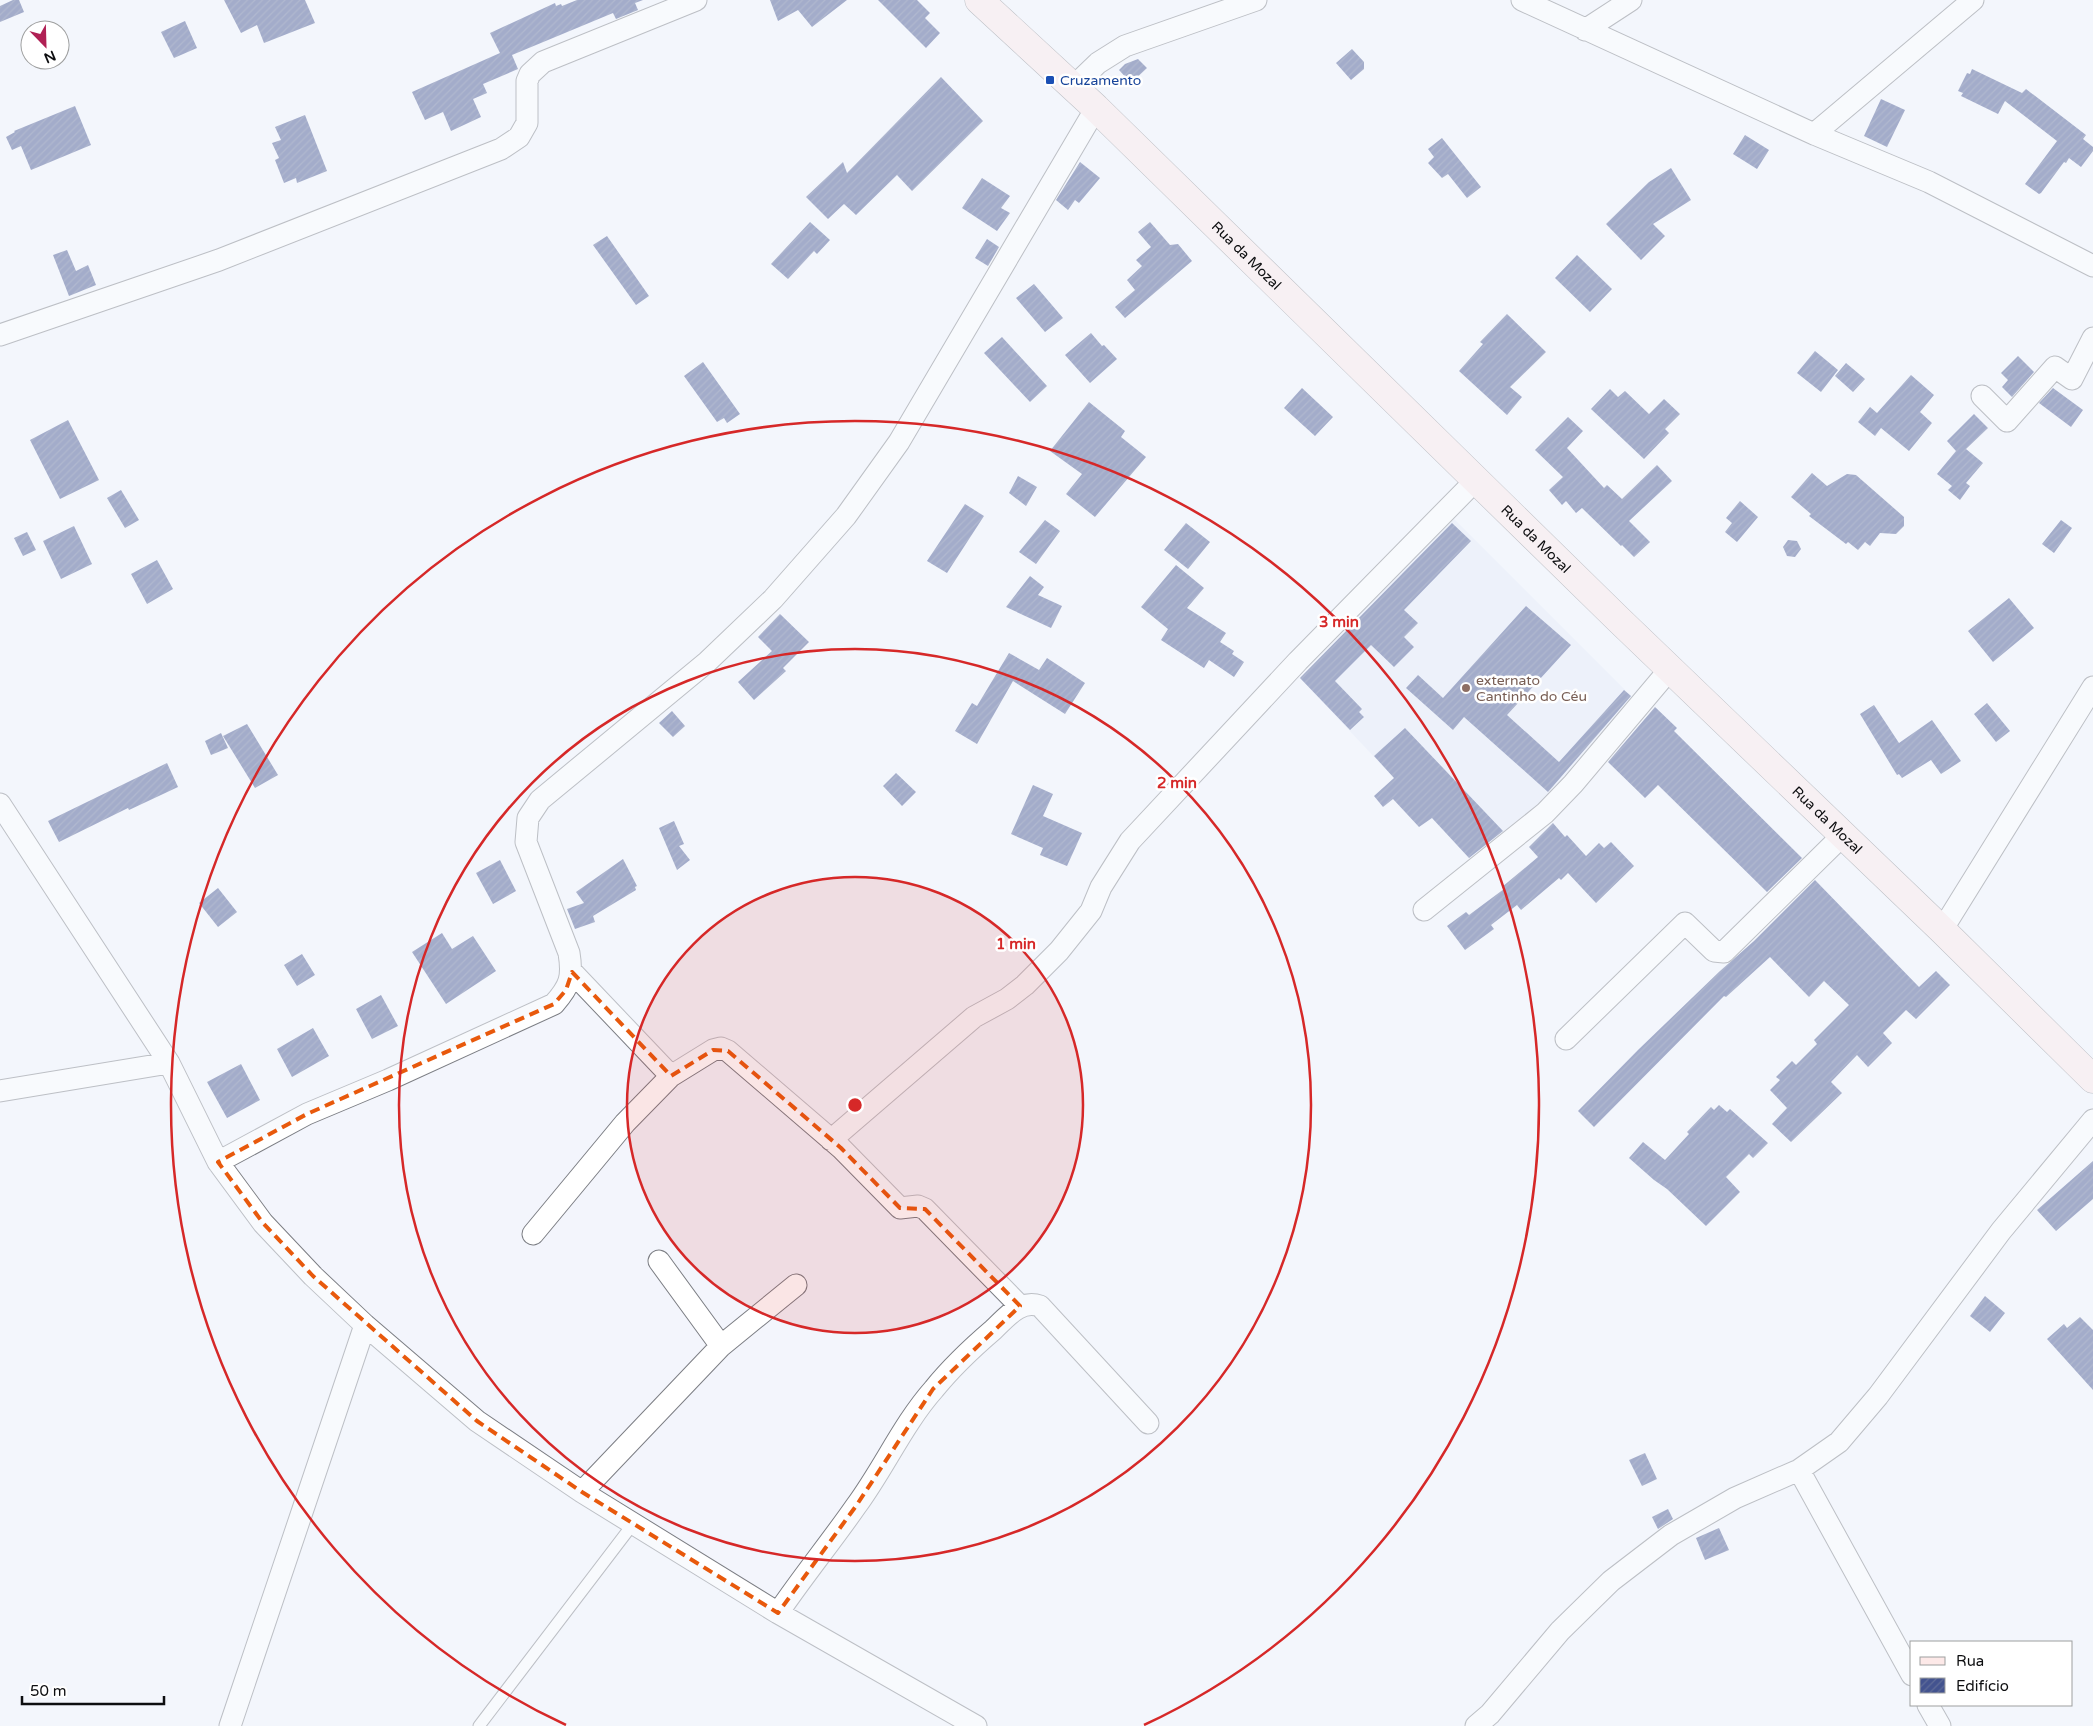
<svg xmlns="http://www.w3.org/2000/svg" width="2093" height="1726" font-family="'Varela Round',sans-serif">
	<defs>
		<pattern id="building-hatch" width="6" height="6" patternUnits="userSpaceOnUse" patternTransform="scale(1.25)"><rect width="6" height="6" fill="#43538f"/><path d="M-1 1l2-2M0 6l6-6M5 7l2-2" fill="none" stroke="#606c99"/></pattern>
	</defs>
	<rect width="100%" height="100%" fill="#f3f5fc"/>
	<path fill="#e6ebf9" d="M1454 519 1637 702 1552 796 1473 862 1300 678 1449 520Z"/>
	<path fill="url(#building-hatch)" d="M13 0H19L24 12 0 22V6Z
		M224 0H305L315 23 264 43 257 25 241 33Z
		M577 0H643L635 3 638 10 616 19 613 13 512 55 518 69 483 84 487 93 473 99 481 117 451 131 443 112 425 120 412 92 500 53 490 33 555 3 556 6 561 4 562 6Z
		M770 0H847L812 27 798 10 778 21Z
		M878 0H917L930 13 925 18 940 33 926 48Z
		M185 21 197 48 174 58 161 32Z
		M1352 49 1364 62V69L1351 80 1336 63Z
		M1138 59 1147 68 1131 83 1119 70 1125 64Z
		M1972 69 2022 93 2026 89 2086 135 2083 139 2093 147V151L2081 167 2069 158 2066 163 2064 162 2041 193 2039 194 2025 184 2057 141 2005 101 1998 114 1961 96 1963 93 1958 91 1967 73 1970 74Z
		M941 77 983 121 912 191 897 175 856 215 844 204 828 219 806 197 843 162 847 173Z
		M1881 99 1905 110 1887 147 1864 136Z
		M75 106 91 145 31 170 21 146 12 150 6 137 15 132 14 131Z
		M305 115 327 171 297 183 296 178 284 183 275 160 279 158 272 143 281 140 275 127Z
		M1745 135 1769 150 1757 169 1733 154Z
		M1442 138 1481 187 1467 198 1448 174 1442 178 1428 163 1434 157 1428 149Z
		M1080 162 1100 178 1079 203 1075 200 1068 210 1056 200Z
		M1671 168 1691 200 1653 224 1665 236 1641 260 1606 224 1649 182Z
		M982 178 1010 196 1001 208 1010 213 997 231 962 208Z
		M810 222 830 240 817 254 814 251 788 279 771 264Z
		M1150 222 1170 245 1178 244 1192 261 1125 318 1115 307 1135 290 1127 280 1142 266 1136 260 1151 247 1138 232Z
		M607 236 649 296 636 305 593 245Z
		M987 239 999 247 988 266 975 258Z
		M67 250 76 271 88 265 96 285 69 296 53 255Z
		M1577 255 1612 289 1590 312 1555 278Z
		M1034 284 1063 318 1045 332 1016 298Z
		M1507 314 1546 352 1510 387 1522 397 1507 415 1459 371 1483 344 1480 342Z
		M1091 333 1102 346 1104 345 1117 359 1090 383 1065 355Z
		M1002 337 1047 386 1030 402 984 353Z
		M1815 351 1838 370 1821 392 1797 373Z
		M2018 356 2034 372 2012 397 2002 387 2008 380 2001 373Z
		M703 362 740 414 727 423 724 418 717 422 684 376Z
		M1846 363 1865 379 1853 392 1835 376Z
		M1911 375 1934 395 1920 412 1932 423 1909 451 1881 428 1875 436 1858 422 1870 407 1877 413Z
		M1302 388 1333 417 1315 436 1284 408Z
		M2053 388 2083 410 2071 427 2039 403Z
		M1610 389 1618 397 1625 391 1649 414 1664 399 1680 414 1665 429 1669 433 1644 459 1591 409Z
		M1089 402 1125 431 1121 437 1146 457 1095 517 1066 494 1082 474 1050 451Z
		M1974 414 1988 428 1966 449 1983 463 1966 483 1970 486 1960 500 1948 490 1952 486 1937 474 1956 451 1947 441Z
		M1568 417 1583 431 1567 448 1604 488 1607 485 1622 499 1657 465 1672 481 1629 521 1650 542 1634 557 1622 545 1621 546 1582 508 1576 513 1566 501 1562 505 1549 490 1563 477 1535 450Z
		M68 420 99 480 60 499 30 440Z
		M1812 473 1827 486 1847 474 1856 475 1904 517V526L1896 534 1880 533 1870 546 1865 542 1858 550 1848 542 1846 544 1809 516 1811 514 1791 497Z
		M1018 476 1037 487 1026 506 1009 493Z
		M121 490 139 520 125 528 107 498Z
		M1740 501 1758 517 1737 542 1725 532 1732 523 1726 518Z
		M965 504 984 516 947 573 927 561Z
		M1045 520 1060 531 1036 564 1019 552Z
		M2061 520 2072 528 2054 553 2042 544Z
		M1186 523 1210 542 1188 569 1164 550Z
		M1452 523 1471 541 1404 610 1418 623 1404 637 1414 647 1394 667 1371 645 1335 681 1362 709 1359 712 1364 717 1350 730 1300 678Z
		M74 526 92 564 61 579 43 541Z
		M27 532 36 550 23 556 14 538Z
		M1788 540 1797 541 1801 549 1795 557 1787 556 1783 547Z
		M157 560 173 589 147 604 131 574Z
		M1176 565 1204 588 1187 608 1226 633 1220 642 1234 651 1232 654 1244 662 1234 677 1209 660 1204 668 1161 640 1168 629 1141 607Z
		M1030 576 1044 587 1038 595 1062 606 1051 628 1006 607Z
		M2009 598 2034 628 1993 662 1968 631Z
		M1526 606 1571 645 1507 715 1559 762 1624 690 1631 696 1548 792 1464 717 1453 730 1406 688 1418 675 1443 698Z
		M780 614 809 642 783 668 786 671 754 700 738 682 772 651 758 637Z
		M1009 653 1039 670 1047 658 1085 683 1065 714 1013 681 977 744 955 731 972 703 977 706Z
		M1987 703 2010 731 1996 742 1974 714Z
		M1874 705 1899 743 1932 720 1961 761 1941 774 1931 760 1902 778 1899 774 1897 775 1860 714Z
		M1655 707 1677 728 1674 731 1802 858 1767 892 1658 785 1645 798 1608 762Z
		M672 711 685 726 673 737 659 723Z
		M247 724 278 775 255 788 223 736Z
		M1405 728 1503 831 1469 858 1432 818 1419 827 1393 799 1383 807 1374 796 1394 778 1374 756Z
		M221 733 228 748 211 755 205 741Z
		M167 763 178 787 129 810 128 808 59 842 48 821Z
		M896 773 916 792 902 806 883 786Z
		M1033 785 1053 794 1043 816 1082 833 1067 866 1040 855 1043 848 1011 834Z
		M674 821 684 844 679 846 690 860 677 870 659 828Z
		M1553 823 1565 837 1567 835 1586 856 1599 843 1604 848 1611 842 1634 866 1596 903 1568 873 1561 880 1559 878 1521 910 1517 905 1491 925 1494 929 1465 950 1447 926 1466 912 1469 915 1504 889 1502 887 1538 857 1529 847Z
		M623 859 637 886 635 887 636 890 593 916 595 922 575 929 567 909 584 903 576 892Z
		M500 860 516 891 493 904 476 873Z
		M1815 880 1919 987 1936 971 1950 985 1916 1019 1906 1010 1883 1033 1892 1043 1868 1067 1857 1055 1831 1082 1842 1093 1791 1142 1772 1124 1787 1108 1770 1090 1780 1080 1776 1077 1792 1061 1796 1065 1817 1044 1814 1040 1849 1005 1824 981 1809 997 1770 957 1726 997 1724 996 1594 1127 1578 1111 1638 1050 1720 971 1754 941Z
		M218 888 237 912 218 927 199 903Z
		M442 933 452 949 473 936 496 971 446 1004 412 952Z
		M302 954 315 975 297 986 284 965Z
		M381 995 398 1026 372 1039 356 1009Z
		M313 1028 329 1056 292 1077 277 1049Z
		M241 1064 260 1100 227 1118 207 1082Z
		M1719 1105 1727 1112 1730 1109 1768 1143 1753 1158 1749 1154 1726 1177 1740 1192 1706 1226 1667 1189 1654 1180 1629 1158 1643 1142 1665 1160 1689 1134 1687 1132 1711 1107 1714 1110Z
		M2093 1161V1199L2056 1231 2037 1210Z
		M1985 1296 2005 1313 1990 1332 1970 1316Z
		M2080 1317 2093 1330V1390L2047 1339 2064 1324 2067 1328Z
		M1645 1453 1657 1479 1642 1486 1629 1460Z
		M1668 1509 1673 1519 1658 1529 1652 1517Z
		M1719 1528 1729 1550 1705 1560 1696 1538Z"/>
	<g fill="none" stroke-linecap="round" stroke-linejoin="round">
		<defs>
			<path id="lane" d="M479 1726 633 1524"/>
			<path id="street" d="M1522 0 1814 134 1929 182 2093 266
				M1585 30 1631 0
				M1072 88 1098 63 1125 46 1256 0
				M1814 134 1973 0
				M0 335 219 260 501 149 519 137 527 123V81L530 74 543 62 696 0
				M1982 396 2007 421 2055 367 2072 379 2093 338
				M0 804 169 1063 218 1162 263 1223 313 1276 365 1325 477 1421 582 1492 778 1613 976 1726
				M1424 910 1545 813 1573 784 1670 669
				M1942 930 2093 687
				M1566 1039 1685 923 1714 951 1724 952 1842 836
				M671 1076 713 1050 721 1048 728 1051 841 1148 900 1208 918 1206 925 1209 1020 1306
				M0 1091 169 1063
				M831 1140 974 1017 1007 999 1025 985 1059 951 1091 911 1101 887 1130 841 1298 661 1477 479
				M218 1162 307 1114 388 1080 554 1004C570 986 573 977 569 953L526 842 528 818 540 800 707 662 773 599 846 516 899 442 1096 108
				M533 1234 625 1123 671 1076 572 972
				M721 1346 796 1285
				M1799 1470 1912 1675
				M582 1492 721 1346 659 1261
				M778 1613C803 1576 831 1542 856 1506 884 1468 903 1424 934 1389 951 1368 972 1348 993 1330 1006 1318 1020 1299 1040 1306L1148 1423
				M1928 1705 1940 1726
				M230 1726 365 1325
				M1476 1726 1490 1714 1560 1631 1611 1581 1671 1535 1735 1498 1799 1470 1839 1442 1878 1396 2001 1231 2093 1120"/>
			<g id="secondary">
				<path id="s1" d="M979 0 1096 108 1618 619 1942 930 2093 1079"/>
			</g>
		</defs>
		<use href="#lane" stroke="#7c7e84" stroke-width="13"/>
		<use href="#street" stroke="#7c7e84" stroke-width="23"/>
		<use href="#secondary" stroke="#7c7e84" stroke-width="29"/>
		<use href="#lane" stroke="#fff" stroke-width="11"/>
		<use href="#street" stroke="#fff" stroke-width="21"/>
		<use href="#secondary" stroke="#fde9e8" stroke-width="28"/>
	</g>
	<path d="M0 0H2093V1726H0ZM572 972 671 1076 713 1050 728 1051 841 1148 900 1208 925 1209 1020 1306 933 1389 856 1506 778 1613 582 1492 477 1421 313 1276 263 1223 218 1162 307 1114 554 1004 566 990Z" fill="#f3f5fc" fill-opacity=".55" fill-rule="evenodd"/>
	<path fill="none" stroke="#e8590c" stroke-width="4" stroke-dasharray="10 6" stroke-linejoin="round" d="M572 972 671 1076 713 1050 728 1051 841 1148 900 1208 925 1209 1020 1306 933 1389 856 1506 778 1613 582 1492 477 1421 313 1276 263 1223 218 1162 307 1114 554 1004 566 990Z"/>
	<circle cx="855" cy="1105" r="228" fill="#d62828" fill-opacity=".12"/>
	<g fill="none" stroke="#d62828" stroke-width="2.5">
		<circle cx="855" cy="1105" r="228"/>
		<circle cx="855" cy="1105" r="456"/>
		<path d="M566 1725A684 684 0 1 1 1144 1725"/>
	</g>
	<rect fill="#1a4fb4" stroke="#fff" stroke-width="2" x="1045" y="75" width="10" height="10" rx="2.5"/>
	<circle fill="#8d6e63" stroke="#fff" stroke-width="2" cx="1466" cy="688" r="5"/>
	<g text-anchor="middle" stroke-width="5" stroke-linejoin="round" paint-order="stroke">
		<g font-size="14" fill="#164399" stroke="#fff" text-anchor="start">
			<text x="1060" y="85">Cruzamento</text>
		</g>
		<g font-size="14" fill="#0d0e10" stroke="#fff">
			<text dy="5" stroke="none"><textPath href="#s1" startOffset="370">Rua da Mozal</textPath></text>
			<text dy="5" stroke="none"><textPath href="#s1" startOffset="775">Rua da Mozal</textPath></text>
			<text dy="5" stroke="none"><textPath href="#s1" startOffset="1180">Rua da Mozal</textPath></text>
		</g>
		<g font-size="14" fill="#785e54" stroke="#fff" text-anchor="start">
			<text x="1476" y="685">externato<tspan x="1476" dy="16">Cantinho do Céu</tspan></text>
		</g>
	</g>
	<circle cx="855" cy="1105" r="8" fill="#d62828" stroke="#fff" stroke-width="2.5"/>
	<g font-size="15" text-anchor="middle" font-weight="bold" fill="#d62828" stroke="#fff" stroke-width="5" stroke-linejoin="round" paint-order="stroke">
		<text x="1339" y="627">3 min</text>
		<text x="1177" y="788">2 min</text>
		<text x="1016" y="949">1 min</text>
	</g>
	<rect x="1910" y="1641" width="162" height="65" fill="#ffffff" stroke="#9e9f9f"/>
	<rect x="1920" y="1657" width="25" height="8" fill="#fde9e8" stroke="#9e9f9f"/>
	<text x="1956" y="1666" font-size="15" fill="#0d0e10">Rua</text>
	<rect x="1920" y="1678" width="25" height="15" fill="url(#building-hatch)" stroke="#9e9f9f"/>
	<text x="1956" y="1691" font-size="15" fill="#0d0e10">Edifício</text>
	<g transform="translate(45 45) rotate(157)"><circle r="24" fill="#ffffff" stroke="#9e9f9f"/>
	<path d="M0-4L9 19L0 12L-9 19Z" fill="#b02054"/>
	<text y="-8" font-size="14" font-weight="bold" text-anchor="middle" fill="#0d0e10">N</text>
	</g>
	<path d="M22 1696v8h142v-8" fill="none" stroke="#0d0e10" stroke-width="2.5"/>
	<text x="30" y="1696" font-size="15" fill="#0d0e10" stroke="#ffffff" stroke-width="4" paint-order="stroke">50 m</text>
</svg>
